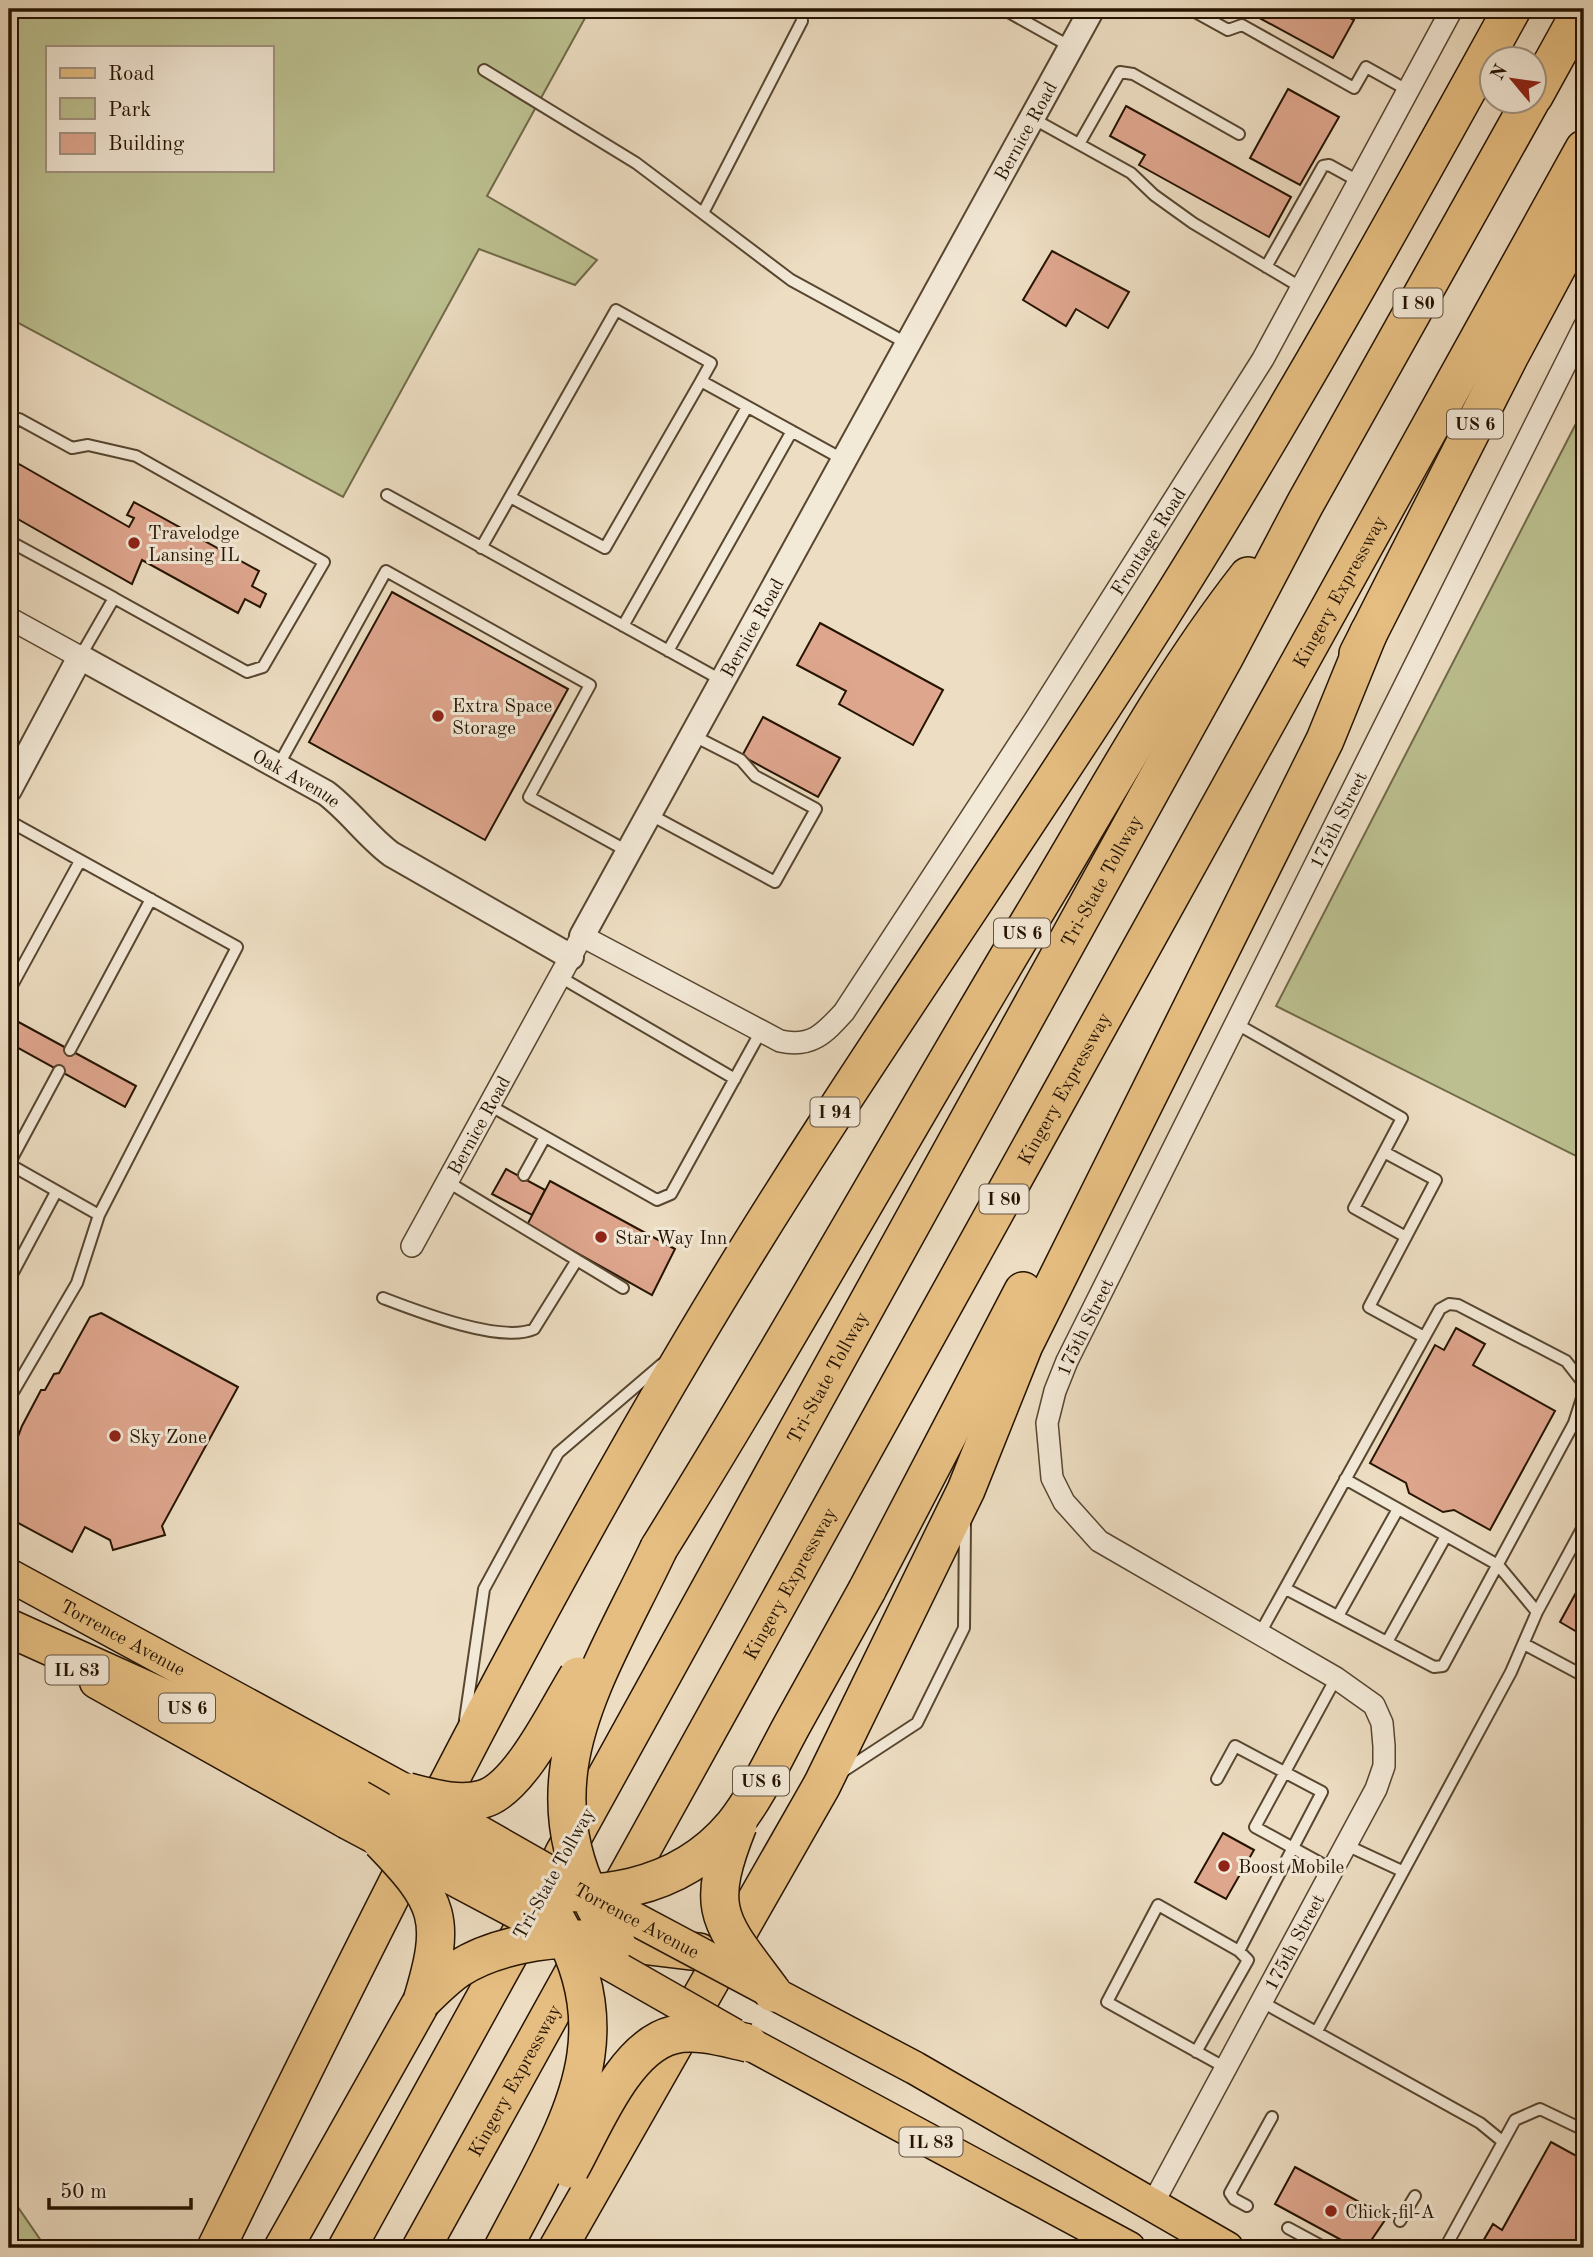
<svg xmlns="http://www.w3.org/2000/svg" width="1593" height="2257" font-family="'Old Standard TT',serif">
	<rect width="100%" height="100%" fill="#edddc2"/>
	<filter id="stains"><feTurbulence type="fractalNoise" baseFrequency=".00286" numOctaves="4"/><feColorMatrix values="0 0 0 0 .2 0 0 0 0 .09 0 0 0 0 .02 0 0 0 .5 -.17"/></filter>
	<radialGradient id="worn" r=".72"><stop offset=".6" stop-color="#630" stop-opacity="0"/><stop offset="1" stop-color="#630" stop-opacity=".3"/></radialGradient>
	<path fill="#bcc090" stroke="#706a48" stroke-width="2" fill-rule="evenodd" d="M9 9H590L487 196 597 260 575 285 479 249 343 497 9 318ZM47 47H271V170H47Z
		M1584 408V1160L1276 1006Z
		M9 2194 46 2248H9Z"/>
	<path fill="#dfa68e" stroke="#251300" stroke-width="2" d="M1243 9H1333L1354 20 1333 58Z
		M1288 89 1339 117 1300 185 1250 158Z
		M1126 106 1291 197 1269 237 1139 165 1145 155 1110 136Z
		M1052 251 1129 292 1108 328 1076 309 1066 326 1023 300Z
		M19 464 129 527 134 518 127 515 134 502 259 571 252 586 266 594 260 607 245 599 238 613 142 560 132 584 9 514V482Z
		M392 592 568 689 485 840 309 742Z
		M820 623 943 690 913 745 839 704 846 691 797 665Z
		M763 717 840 758 818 797 742 756Z
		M13 1019 136 1086 125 1107 9 1043V1026Z
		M506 1169 545 1190 532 1215 492 1194Z
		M550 1181 675 1249 652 1295 527 1225Z
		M101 1313 238 1387 162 1526 165 1535 113 1550 110 1540 85 1527 72 1552 9 1518V1465L18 1448 16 1442 22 1426 41 1390H45L54 1374 59 1373 90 1317Z
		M1456 1328 1485 1344 1473 1365 1555 1411 1490 1530 1454 1510 1443 1512 1409 1493 1406 1483 1370 1463 1435 1345 1444 1350Z
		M1584 1578V1636L1560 1622Z
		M1223 1833 1254 1850 1226 1899 1195 1882Z
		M1551 2142 1584 2160V2248H1479L1493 2224 1502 2230Z
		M1295 2167 1387 2217 1366 2248H1356L1275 2204Z"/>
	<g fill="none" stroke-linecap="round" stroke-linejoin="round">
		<defs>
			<path id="service" d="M1003 9 1071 47
				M1190 9 1228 30 1242 25 1354 88 1366 67 1409 91
				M484 70 636 163 791 280 908 344
				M1032 118 1131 173 1154 195 1193 223 1302 288
				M1079 144 1120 72 1133 74 1239 134
				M703 213 802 21 801 9
				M1266 267 1323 166 1329 165 1360 182
				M701 381 711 363 616 310 510 497 605 548 701 381 844 460
				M9 425 19 419 72 448 88 445 136 456 324 562 263 667 247 672 114 598
				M387 495 723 681
				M9 541 114 598 80 657
				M481 548 510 497
				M623 626 747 407
				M668 651 792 431
				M278 766 386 571 590 685 529 797 629 852
				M649 814 775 882 816 809 755 776 741 760 692 735
				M9 821 237 947 99 1215 77 1283 9 1399
				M560 977 735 1079
				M9 991 80 861
				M1235 1023 1402 1118 1384 1152 1436 1180 1369 1307 1424 1337
				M70 1050 151 899
				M489 1105 657 1200 671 1194 760 1033
				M1384 1152 1354 1208 1406 1237
				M9 1164 59 1071
				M9 1164 99 1215
				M524 1175 545 1137
				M448 1182 623 1288
				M9 1280 56 1192
				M383 1298C417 1311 501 1344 534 1329L577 1260
				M1345 1479 1498 1565 1537 1612
				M1286 1589 1434 1667 1443 1666 1574 1423 1584 1392
				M1338 1616 1398 1509
				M1259 1635 1440 1309 1449 1304 1458 1305 1566 1361 1584 1384
				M1387 1642 1446 1536
				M1524 1644 1584 1676
				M465 1720 484 1589 558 1453 662 1364
				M842 1772 917 1723 964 1628 965 1522
				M1217 1779 1235 1746 1322 1792 1239 1951 1158 1905 1107 2002 1226 2068
				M1346 1845 1402 1871
				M1333 1870 1255 1827 1336 1678
				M1262 2002 1480 2123 1502 2141
				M1317 2031 1511 1672 1537 1612 1584 1525
				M1196 2052 1248 1960 1239 1951
				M1247 2206 1234 2199 1230 2193 1272 2117
				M1400 2221 1415 2196
				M1288 2228 1325 2248
				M1445 2248 1515 2120 1540 2109 1584 2130"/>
			<g id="minor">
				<path d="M9 618 80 657"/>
				<path id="s1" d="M412 1246 582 936 780 1041C811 1048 824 1034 844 1012L1036 718 1263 359 1452 9"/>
				<path id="s2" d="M1152 2205 1376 1789 1384 1766V1746L1382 1723 1374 1705 1336 1678 1099 1541 1064 1502 1052 1478 1047 1423 1055 1391 1067 1361 1584 327"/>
			</g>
			<g id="tertiary">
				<path id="s3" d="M9 790 80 657 326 793C350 811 367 836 391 854L571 957"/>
				<path id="s4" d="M582 936 1092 9"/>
			</g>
			<g id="primary">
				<path id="s5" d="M9 1575 408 1792"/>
				<path d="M96 1682 346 1822"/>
				<path d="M773 1993 915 2068 1227 2248"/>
				<path d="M748 2043 1129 2248"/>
			</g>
			<g id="motorway">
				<path d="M1534 96 1582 9"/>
				<path d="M1358 654 1509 357 1584 217"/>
				<path d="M659 1548C794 1331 917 1108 1049 889 1112 783 1172 673 1248 576"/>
				<path d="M867 1590 1023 1291"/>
				<path d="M9 1628 224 1725 359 1799"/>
				<path id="s6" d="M563 1855 1225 656 1305 504 1530 102"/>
				<path d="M616 1942 699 1952"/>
				<path d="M216 2248C367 1940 518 1634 694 1338 840 1092 1007 859 1160 617 1285 419 1399 214 1512 9"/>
				<path d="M283 2248 422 2001"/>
				<path d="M347 2248 524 1927"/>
				<path id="s7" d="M421 2248 1584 149"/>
				<path d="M558 2248 822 1785 966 1490 1024 1345 1325 740 1369 632"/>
			</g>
		</defs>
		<use href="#service" stroke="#574630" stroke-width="14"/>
		<use href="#minor" stroke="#574630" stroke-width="24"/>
		<use href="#tertiary" stroke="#574630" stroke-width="28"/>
		<use href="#primary" stroke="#251300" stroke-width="35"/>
		<use href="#motorway" stroke="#251300" stroke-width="40"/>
		<use href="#service" stroke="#f3e9d7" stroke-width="10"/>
		<use href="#minor" stroke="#f3e9d7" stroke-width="21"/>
		<use href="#tertiary" stroke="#f3e9d7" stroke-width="24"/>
		<use href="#primary" stroke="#e6be81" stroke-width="32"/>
		<use href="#motorway" stroke="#e6be81" stroke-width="37"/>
		<defs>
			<g id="primary-bridge">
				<path id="s8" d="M425 1801 588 1894 772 1992"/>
				<path d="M346 1822 566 1939 734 2035"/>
			</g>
			<path id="motorway-bridge" d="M408 1792C432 1798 459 1806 483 1799 520 1789 558 1708 578 1676
				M359 1799C409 1827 460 1863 514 1882 590 1907 680 1889 733 1826 757 1796 774 1758 792 1725 817 1680 842 1635 867 1590
				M738 1825C703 1913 720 1921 773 1993
				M381 1841C440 1902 447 1919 422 2001
				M616 1942C514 1791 592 1689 659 1548
				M422 2001C433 1990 445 1978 458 1969 493 1946 548 1937 589 1939
				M570 2169C593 2128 624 2047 673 2035 696 2029 725 2038 748 2043
				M503 2248C572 2116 637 2028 535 1887"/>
		</defs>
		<use href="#primary-bridge" stroke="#251300" stroke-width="35" stroke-linecap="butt"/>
		<use href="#motorway-bridge" stroke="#251300" stroke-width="40" stroke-linecap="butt"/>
		<use href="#primary-bridge" stroke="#e6be81" stroke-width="32"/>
		<use href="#motorway-bridge" stroke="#e6be81" stroke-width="37"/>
	</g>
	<g fill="#8f2418" stroke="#f3e9d7" stroke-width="2.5">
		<circle cx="134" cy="543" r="7"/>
		<circle cx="438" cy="716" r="7"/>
		<circle cx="601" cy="1237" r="7"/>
		<circle cx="115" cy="1436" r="7"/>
		<circle cx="1224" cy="1866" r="7"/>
		<circle cx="1331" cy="2211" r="7"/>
	</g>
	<g text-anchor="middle" stroke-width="6" stroke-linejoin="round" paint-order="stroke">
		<g fill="#f3e9d7" stroke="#635340" stroke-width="2">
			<rect x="1393.5" y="288.5" width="49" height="29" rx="5"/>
			<rect x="1447" y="409.5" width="56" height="29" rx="5"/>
			<rect x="994" y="918.5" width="56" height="29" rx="5"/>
			<rect x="810.5" y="1097.5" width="49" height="29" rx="5"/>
			<rect x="979.5" y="1184.5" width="49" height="29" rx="5"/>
			<rect x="45.5" y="1655.5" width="63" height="29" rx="5"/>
			<rect x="159" y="1693.5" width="56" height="29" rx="5"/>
			<rect x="733" y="1766.5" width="56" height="29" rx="5"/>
			<rect x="899.5" y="2127.5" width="63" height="29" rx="5"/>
		</g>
		<g font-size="18" font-weight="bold" fill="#251300">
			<text x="1418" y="309">I 80</text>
			<text x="1475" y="430">US 6</text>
			<text x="1022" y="939">US 6</text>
			<text x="835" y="1118">I 94</text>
			<text x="1004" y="1205">I 80</text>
			<text x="77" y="1676">IL 83</text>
			<text x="187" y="1714">US 6</text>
			<text x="761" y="1787">US 6</text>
			<text x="931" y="2148">IL 83</text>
		</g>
		<g font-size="19" fill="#251300" stroke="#f3e9d7">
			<text dy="7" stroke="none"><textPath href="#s4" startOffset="919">Bernice Road</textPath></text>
			<text dy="7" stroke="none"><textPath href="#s1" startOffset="1213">Frontage Road</textPath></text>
			<text dy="7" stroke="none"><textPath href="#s7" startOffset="1894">Kingery Expressway</textPath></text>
			<text dy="7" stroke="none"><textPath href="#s4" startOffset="352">Bernice Road</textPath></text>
			<text dy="7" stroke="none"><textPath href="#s3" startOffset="399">Oak Avenue</textPath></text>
			<text dy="7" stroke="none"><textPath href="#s2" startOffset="1685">175th Street</textPath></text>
			<text dy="7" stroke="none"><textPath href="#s6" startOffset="1113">Tri-State Tollway</textPath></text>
			<text dy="7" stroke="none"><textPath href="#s7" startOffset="1326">Kingery Expressway</textPath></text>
			<text dy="7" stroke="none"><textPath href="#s1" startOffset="138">Bernice Road</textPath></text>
			<text dy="7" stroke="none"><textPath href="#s2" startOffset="1118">175th Street</textPath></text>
			<text dy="7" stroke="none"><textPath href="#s6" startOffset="546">Tri-State Tollway</textPath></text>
			<text dy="7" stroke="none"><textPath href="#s7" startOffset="760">Kingery Expressway</textPath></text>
			<text dy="7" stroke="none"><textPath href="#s5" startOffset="130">Torrence Avenue</textPath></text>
			<text transform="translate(553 1873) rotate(-61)" y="7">Tri-State Tollway</text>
			<text dy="7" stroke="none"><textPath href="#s8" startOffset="243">Torrence Avenue</textPath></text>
			<text dy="7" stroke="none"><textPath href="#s2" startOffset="299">175th Street</textPath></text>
			<text dy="7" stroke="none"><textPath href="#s7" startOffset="192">Kingery Expressway</textPath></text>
		</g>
		<g font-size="19" fill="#251300" stroke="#f3e9d7" text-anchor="start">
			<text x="148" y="539">Travelodge<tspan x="148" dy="22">Lansing IL</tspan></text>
			<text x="452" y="712">Extra Space<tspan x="452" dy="22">Storage</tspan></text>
			<text x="615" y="1244">Star Way Inn</text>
			<text x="129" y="1443">Sky Zone</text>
			<text x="1238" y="1873">Boost Mobile</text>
			<text x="1345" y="2218">Chick-fil-A</text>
		</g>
	</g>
	<rect width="1593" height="2257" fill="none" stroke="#edddc2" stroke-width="35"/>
	<rect x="10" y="10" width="1572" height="2236" fill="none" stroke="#251300" stroke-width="3.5"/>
	<rect x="18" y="18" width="1558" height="2222" fill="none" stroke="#251300" stroke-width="2"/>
	<rect x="46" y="46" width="228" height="126" fill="#f3e9d7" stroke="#a19381" stroke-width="2"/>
	<rect x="60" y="68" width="35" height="10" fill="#e6be81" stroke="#a19381" stroke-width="2"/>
	<text x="108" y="80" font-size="21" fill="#251300">Road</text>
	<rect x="60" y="98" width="35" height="21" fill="#bcc090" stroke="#a19381" stroke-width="2"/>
	<text x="108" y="116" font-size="21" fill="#251300">Park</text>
	<rect x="60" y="133" width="35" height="21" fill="#dfa68e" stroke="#a19381" stroke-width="2"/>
	<text x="108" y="150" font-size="21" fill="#251300">Building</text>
	<g transform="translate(1513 80) rotate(299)"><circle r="33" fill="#f3e9d7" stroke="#a19381" stroke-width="2"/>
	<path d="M0-5L12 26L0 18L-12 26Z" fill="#8f2418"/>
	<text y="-10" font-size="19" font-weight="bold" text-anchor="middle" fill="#251300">N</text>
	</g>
	<path d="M49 2198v10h142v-10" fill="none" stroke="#251300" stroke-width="3.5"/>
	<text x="60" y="2198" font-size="21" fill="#251300" stroke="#f3e9d7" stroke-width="5" paint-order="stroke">50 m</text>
	<rect width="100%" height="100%" filter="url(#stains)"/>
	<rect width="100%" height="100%" fill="url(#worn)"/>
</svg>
